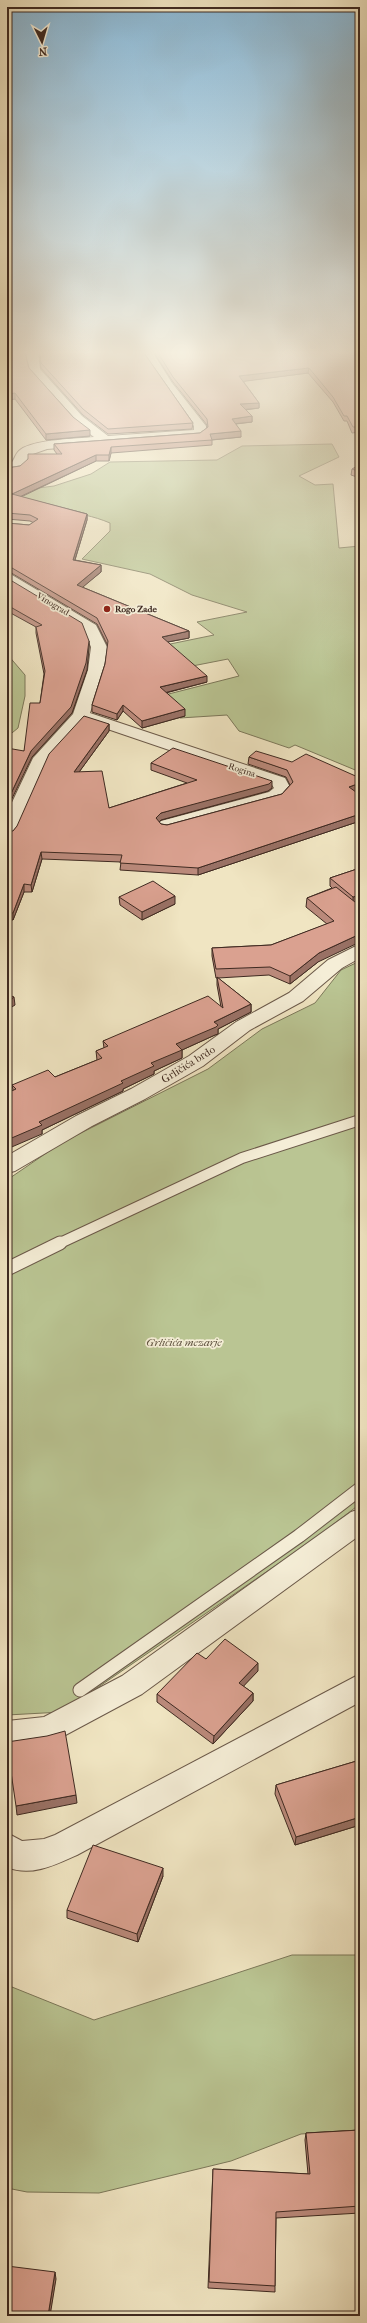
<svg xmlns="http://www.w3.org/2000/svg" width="367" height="2323" font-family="'IM FELL French Canon',serif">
	<rect width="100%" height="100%" fill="#f0e5c2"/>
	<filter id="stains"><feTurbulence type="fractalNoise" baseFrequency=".005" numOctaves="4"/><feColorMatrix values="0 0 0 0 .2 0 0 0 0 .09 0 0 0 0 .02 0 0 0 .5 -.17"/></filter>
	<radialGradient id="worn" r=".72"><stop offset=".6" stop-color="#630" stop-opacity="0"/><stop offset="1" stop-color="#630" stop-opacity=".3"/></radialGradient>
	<path fill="#bac593" stroke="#7c785a" d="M332 444 339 457 299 476 315 485 333 484 339 548 360 546V772L295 745 289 748 239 731 227 715 180 718 153 698 239 676 228 659 177 669 141 650 214 635 197 622 247 612 192 595 150 574 82 559 110 531V523C77 509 42 510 7 508V492L54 486 91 474 110 462 217 460 242 446Z
		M7 654 25 675V696L18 728 7 737Z
		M360 961V1504L310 1542 62 1712 7 1715V1180L61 1143 208 1069 262 1029 315 1003 341 970Z
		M292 1955H360V2130L301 2134 231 2161 99 2193 27 2192 7 2188V1985L94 2020Z"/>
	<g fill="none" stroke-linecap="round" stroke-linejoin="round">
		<defs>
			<path id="service-far1" d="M58 1244 242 1158 360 1120"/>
			<path id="service" d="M7 1269 60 1243
				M80 1690 299 1536 360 1489"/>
			<path id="minor" d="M26 353H38L40 369 82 416 108 436 194 430V426L164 387 142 353H153L172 383 206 426V433L200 437 47 449 30 455 20 470 7 474V466C15 463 14 454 20 450 34 439 77 439 94 437L74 422 30 372Z
				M7 572 96 625 107 647 104 670 90 713 285 778 291 789 281 800 167 830 161 829 158 825 161 821 269 792 274 788 272 785 84 721 48 760 16 832 13 836 7 837V813L33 758 73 714 88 670 91 647 83 628 7 582Z
				M360 944V958L342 968 303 1001 250 1030 203 1066 145 1099 92 1126 15 1171 7 1173V1156L76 1116 131 1089 189 1056 236 1022 289 993 328 960Z
				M360 1509V1535L142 1694 58 1739 48 1743 7 1747V1721L44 1717 122 1676 351 1512Z
				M360 1674V1702L77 1855C55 1865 31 1877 7 1867V1833L22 1841 44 1839 55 1835Z"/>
		</defs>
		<use href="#service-far1" stroke="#6b5949" stroke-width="12"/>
		<use href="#service" stroke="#6b5949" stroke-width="15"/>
		<use href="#minor" stroke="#6b5949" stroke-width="2"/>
		<use href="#service-far1" stroke="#f5eed7" stroke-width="10"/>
		<use href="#service" stroke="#f5eed7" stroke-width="13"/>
		<use href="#minor" fill="#f5eed7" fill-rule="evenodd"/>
	</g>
	<path fill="#bb8a7c" stroke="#3f2a21" d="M7 353 29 368 73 417 90 436 46 440 15 399 7 400Z
		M39 353H144L193 423 192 429 108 434 83 415 41 368Z
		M154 353H360V432L352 433 347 421H344L333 402 308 373 243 381 259 403V408L245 410 252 416V422L236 424 241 437 212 440V445L111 453 109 461H96L21 497 87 514V520L75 560 101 565V572L82 587 189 631V638L168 642 207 682 166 693 185 716 142 728 123 711 117 720 92 712V705L105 664 108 646 97 624 8 571H7V523L29 525 34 523 30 521 7 519V468L20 466 57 454 54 450V444L200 433 207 428V425L173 382Z
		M360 465V478L351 475 352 469Z
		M7 578 89 641V647L87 670 72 713 32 757 24 751 40 703 44 674 36 633V627L7 611Z
		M109 724V731L79 772 109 808 187 783 151 770V763L272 788 268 791 161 820 159 822 161 824 167 825 282 794 290 785 286 777 248 764 249 757 355 792 360 795V821L198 875 120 870 121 862 42 859 32 892H24L13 920H8L7 924 13 831Z
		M360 868V903L357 904 318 962 290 984 269 975 218 978 251 1004V1012L218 1029V1034L215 1035 182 1050V1058L154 1071V1074L123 1089V1091L42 1130V1134L13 1090 12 1085 55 1077 97 1060 96 1051 104 1048 103 1041 221 1007 217 985V978H216L212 956V948L271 945 327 924 306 907 307 898 332 888 330 886V878Z
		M119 897 175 904 142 920 120 905Z
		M206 1659 258 1671 243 1686 253 1693V1701L213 1744 157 1702V1694Z
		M360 1760V1825L295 1845 275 1794 276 1785Z
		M163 1876 138 1942 67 1918V1910Z
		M360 2130V2213L276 2218 275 2286V2292L208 2288 213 2169 308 2174 305 2140 306 2133Z"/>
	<path fill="#997165" stroke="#3f2a21" d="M309 368 308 373 239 382V376Z
		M15 393V399L7 400V394Z
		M259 403V408L240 410V404Z
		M252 416V422L232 424V419Z
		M90 430V436L46 440V434Z
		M241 431V437L210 440V434Z
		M111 447V453L109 461V455Z
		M96 455V461L13 500 12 494Z
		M87 514V520L73 566V560Z
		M101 565V572L77 592V585Z
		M189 631V638L162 643V637Z
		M89 641V647L87 670 72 713 32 757 7 809V802L31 751Z
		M207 676V682L160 694V687Z
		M123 705V711L117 720V714Z
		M185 709V716L142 728V721Z
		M109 724V731L74 779V772Z
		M272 781V788L268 791 161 820 156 825V818L161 813Z
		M360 783V790L348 794 349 787Z
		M360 814V821L198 875V868Z
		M41 852 42 859 32 892 31 885Z
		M24 884V892L13 920V913Z
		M360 895V903L353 905V897Z
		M175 896V904L142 920V912Z
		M8 913V920L7 924V915Z
		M360 934V942L318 962 290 984V976L319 953Z
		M14 997 15 1005 7 1010V1002Z
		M251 1004V1012L218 1029V1034L215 1035 182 1050V1058L154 1071V1074L123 1089V1091L42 1130V1134L7 1149V1140L39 1122 121 1081 151 1063 176 1044 214 1022Z
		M258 1663V1671L239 1691V1683Z
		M253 1693V1701L213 1744 214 1736Z
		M76 1795 77 1803 17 1815 16 1806Z
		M360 1817V1825L295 1845 296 1837Z
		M163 1868V1876L138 1942 137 1934Z
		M55 2272 56 2279 50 2316H48Z"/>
	<path fill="#daa190" stroke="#3f2a21" d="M7 353H25L29 368 73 417 90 430 46 434 15 393 7 394Z
		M40 353H144L193 423 108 429 83 409 41 363Z
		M158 353H360V427H353L347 416H344L333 397 309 368 239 376 259 403 240 404 252 416 232 419 241 431 210 434 212 440 111 447 109 455H96L12 494 87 514 73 560 101 565 77 585 189 631 162 637 207 676 160 687 185 709 142 721 123 705 117 714 92 705 105 664 108 641 97 618 7 565V523L29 525 38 519 30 515 7 513V468L20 466 28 459V454H62L54 444 200 433 208 427 207 419 173 377Z
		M360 465V472L352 469Z
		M7 578 82 623 89 641 86 663 71 707 31 751 7 802V748L24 751 30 703H40L45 671 36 627 42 625 7 605Z
		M84 716 109 724 74 772 102 771 109 808 197 780 151 763 173 748 272 781 269 784 161 813 156 818 161 824 167 825 282 794 293 782 287 770 249 757 256 751 292 762 306 754 360 778V783L349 787 360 795V814L198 868 120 863 122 855 41 852 31 885 24 884 13 913H8L7 915V831H13L17 826 49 754Z
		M360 868V895L353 897 330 878Z
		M153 881 175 896 142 912 119 897Z
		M336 887 360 906V934L319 953 290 976 270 967 216 969 212 948 271 945 334 921 307 898Z
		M217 977 251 1004 214 1022 218 1025 216 1027 176 1044 182 1050 151 1063 154 1066 121 1081 123 1083 39 1122 42 1125 7 1140V1093L16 1089 12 1085 48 1070 55 1077 102 1058 96 1051 108 1046 103 1041 208 996 223 1008Z
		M7 994 14 997 7 1002Z
		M225 1639 258 1663 239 1683 253 1693 214 1736 157 1694 197 1653 206 1659Z
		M65 1731 76 1795 16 1806 7 1745V1742L47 1736Z
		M360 1760V1817L296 1837 276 1785Z
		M93 1845 163 1868 137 1934 67 1910Z
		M360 2130V2206L276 2212 275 2286 209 2282 213 2169 310 2174 306 2133Z
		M7 2266 55 2272 48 2316H7Z"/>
	<linearGradient id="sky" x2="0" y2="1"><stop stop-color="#89b8d6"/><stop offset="0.52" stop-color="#f8f3e4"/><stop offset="1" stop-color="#f8f3e4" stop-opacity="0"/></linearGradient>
	<rect width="367" height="678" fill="url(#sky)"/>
	<circle fill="#8f2418" stroke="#f5eed7" stroke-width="1.5" cx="107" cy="609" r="4"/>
	<g text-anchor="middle" stroke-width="3.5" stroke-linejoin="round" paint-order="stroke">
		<g font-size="9" fill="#3f2a21" stroke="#f5eed7">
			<text transform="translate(53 604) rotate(31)" y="3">Vinograd</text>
			<text transform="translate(242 770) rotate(18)" y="3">Rogina</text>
		</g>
		<g font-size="9" font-weight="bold" fill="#3f2a21" stroke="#f5eed7" text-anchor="start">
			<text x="115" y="612">Rogo Zade</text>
		</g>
		<g font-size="11" fill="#3f2a21" stroke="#f5eed7">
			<text transform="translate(188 1064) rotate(-32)" y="4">Grličića brdo</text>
		</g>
		<g font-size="11" font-style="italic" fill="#5e513e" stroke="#f5eed7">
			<text x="184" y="1346">Grličića mezarje</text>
		</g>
	</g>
	<rect width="367" height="2323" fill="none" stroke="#f0e5c2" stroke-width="24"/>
	<rect x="8" y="8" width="351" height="2307" fill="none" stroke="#3f2a21" stroke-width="2"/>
	<rect x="12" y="12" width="343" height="2299" fill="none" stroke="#3f2a21"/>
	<g transform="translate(42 42) rotate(175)" stroke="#f5eed7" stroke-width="3" paint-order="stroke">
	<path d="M0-3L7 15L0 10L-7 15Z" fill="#3f2a21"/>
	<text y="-6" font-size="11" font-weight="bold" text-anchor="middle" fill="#3f2a21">N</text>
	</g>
	<rect width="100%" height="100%" filter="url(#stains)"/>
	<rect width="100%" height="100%" fill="url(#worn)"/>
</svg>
